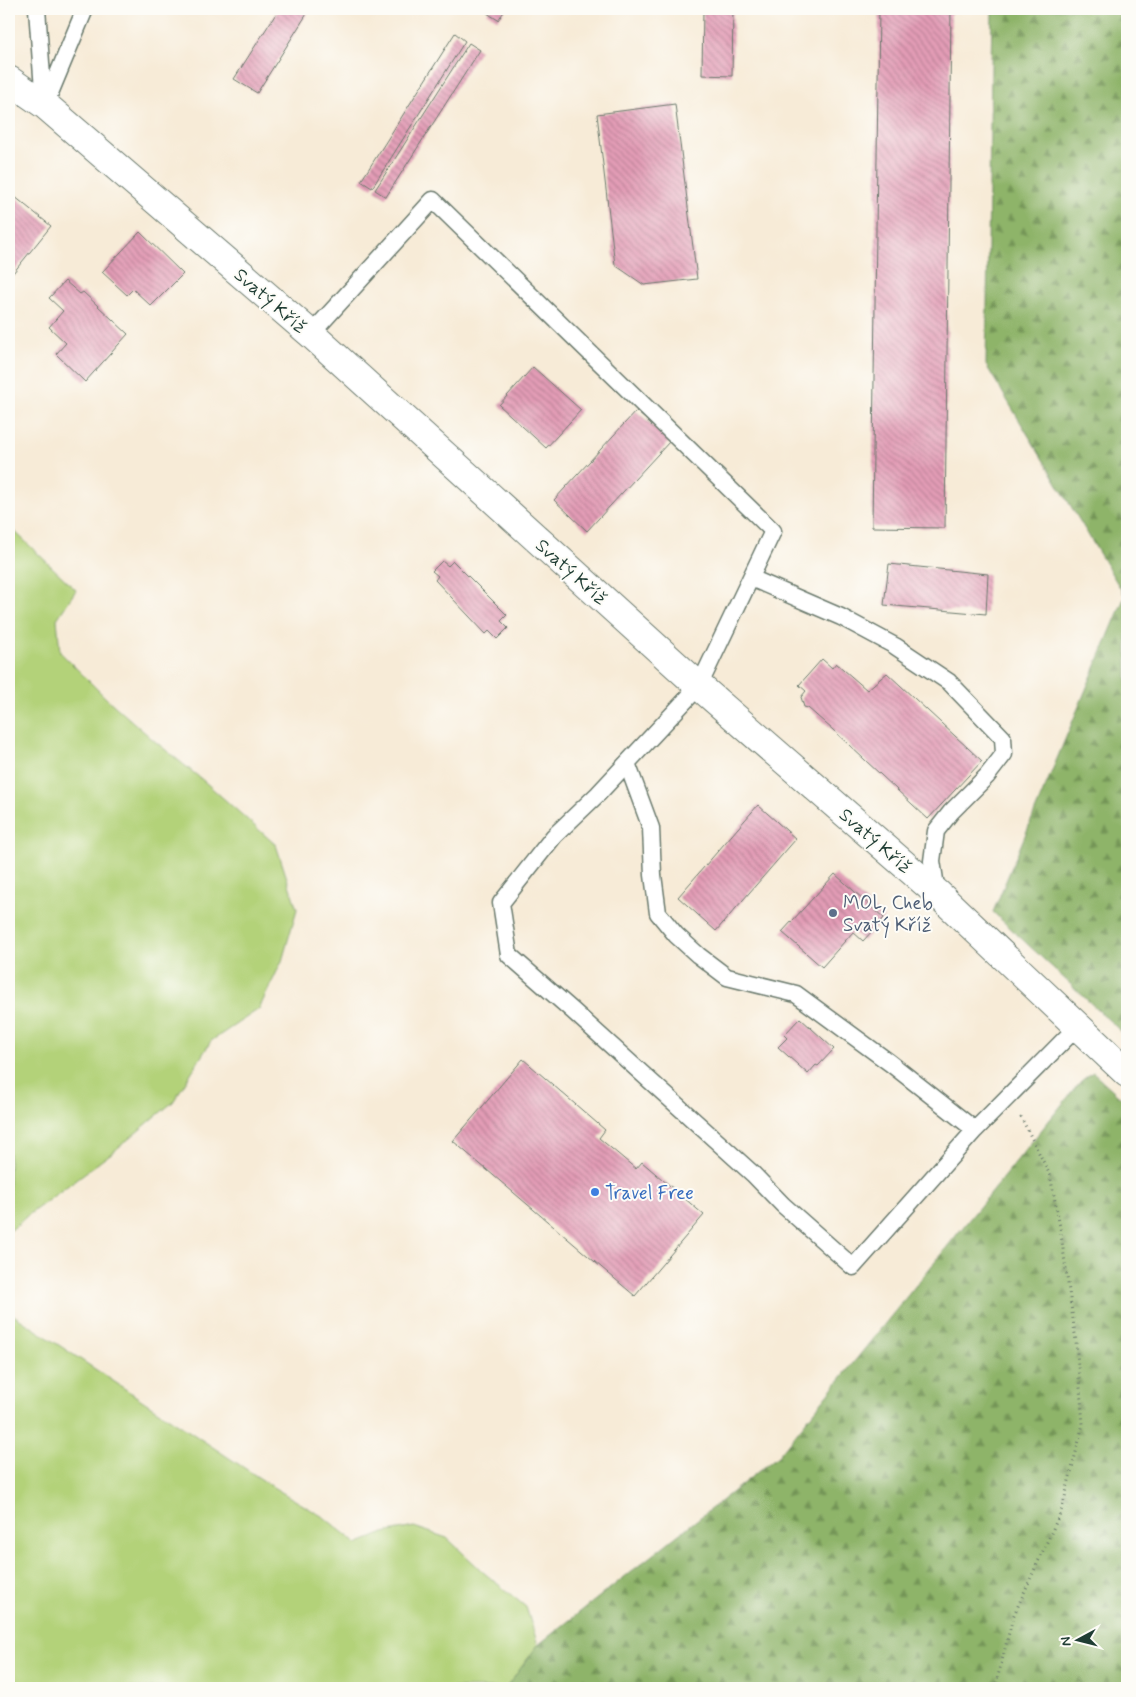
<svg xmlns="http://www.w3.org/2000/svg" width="1136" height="1697" font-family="Mynerve,sans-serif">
	<defs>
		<pattern id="forest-firs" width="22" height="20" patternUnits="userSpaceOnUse" patternTransform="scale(1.25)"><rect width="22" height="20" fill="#8eb469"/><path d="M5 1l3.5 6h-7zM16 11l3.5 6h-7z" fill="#739457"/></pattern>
		<pattern id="building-back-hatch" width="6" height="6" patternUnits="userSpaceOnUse" patternTransform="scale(1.25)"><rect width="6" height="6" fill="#e39cb6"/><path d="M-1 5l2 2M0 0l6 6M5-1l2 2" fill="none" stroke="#b78095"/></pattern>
	</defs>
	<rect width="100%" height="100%" fill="#fdfcf7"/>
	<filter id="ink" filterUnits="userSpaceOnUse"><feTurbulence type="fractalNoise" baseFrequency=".02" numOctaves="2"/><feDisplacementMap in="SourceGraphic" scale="10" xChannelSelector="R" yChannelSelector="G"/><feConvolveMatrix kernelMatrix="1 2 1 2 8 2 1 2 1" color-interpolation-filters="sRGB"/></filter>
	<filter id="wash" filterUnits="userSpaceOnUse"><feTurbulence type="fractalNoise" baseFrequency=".0096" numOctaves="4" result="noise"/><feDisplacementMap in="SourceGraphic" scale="20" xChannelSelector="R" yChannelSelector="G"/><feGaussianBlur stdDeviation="1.12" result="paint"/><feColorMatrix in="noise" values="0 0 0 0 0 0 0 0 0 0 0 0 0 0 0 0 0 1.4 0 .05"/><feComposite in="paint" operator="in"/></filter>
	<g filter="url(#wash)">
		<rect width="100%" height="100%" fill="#f7ebd7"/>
		<path fill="#b3d279" stroke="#698856" d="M9 526 76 590 57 619 60 652 107 699 151 738 205 782 276 845 297 909 282 961 259 1009 211 1041 173 1102 113 1152 27 1216 9 1232Z
			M9 1312 273 1487 325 1518 357 1544 384 1533 414 1527 447 1538 483 1572 526 1607 538 1645 506 1688H9Z"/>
		<path fill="url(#forest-firs)" stroke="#56784e" d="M992 9H1127V1037L993 912 1125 596 986 365Z
			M1093 1072 1127 1103V1688H506L538 1645 778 1456 1081 1081Z"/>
		<g id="blocks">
			<path fill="url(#building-back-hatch)" d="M279 9H310L257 93 234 79Z
				M490 9H506L498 20 487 13Z
				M703 9H733L732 76 702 75Z
				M879 9H951L945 528 872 527Z
				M455 33 465 41 372 188 361 181Z
				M469 43 480 50 386 197 375 190Z
				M675 104 697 279 644 285 615 265 597 114Z
				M9 192 51 226 9 278Z
				M140 232 183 274 151 306 133 289 127 295 102 272Z
				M65 281 80 294 83 292 128 334 85 382 56 354 66 343 49 327 63 311 49 298Z
				M533 367 581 410 546 448 499 405Z
				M636 411 670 441 587 531 554 500Z
				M442 561 448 566 453 561 507 615 501 621 508 628 497 639 489 631 486 634 435 580 438 576 432 571Z
				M889 564 988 574 986 614 884 605Z
				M822 659 832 668 836 663 867 690 887 673 982 761 928 819 833 730 808 708 804 707 801 697 806 691 799 685Z
				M758 805 796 839 716 931 678 897Z
				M835 874 884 918 863 941 853 932 822 967 782 932Z
				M800 1018 834 1049 818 1066 816 1065 808 1074 778 1047 787 1038 784 1035Z
				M523 1059 605 1130 599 1138 636 1169 642 1162 704 1215 635 1296 453 1141Z"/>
		</g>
	</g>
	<g filter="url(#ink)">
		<use href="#blocks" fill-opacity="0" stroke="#6b7a6d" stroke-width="1"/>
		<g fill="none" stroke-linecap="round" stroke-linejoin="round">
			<defs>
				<path id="lane" d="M37 9 44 103
					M45 105 85 9
					M311 334 433 200 773 531 699 686 598 794 554 836 501 903 509 955 573 1011 753 1174 783 1205 853 1267 975 1130
					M751 578 841 617 895 646 949 682 1003 738 1004 754 987 776 951 812 936 831 932 861 937 893
					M627 763 651 828 653 875 658 913 676 935 698 955 727 977 796 994 890 1063 975 1130 1078 1026"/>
				<path id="secondary" d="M9 80 45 105 311 334 699 686 937 893 1127 1073"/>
			</defs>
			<use href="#lane" stroke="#6b7a6d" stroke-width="19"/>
			<use href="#secondary" stroke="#6b7a6d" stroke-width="30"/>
			<path stroke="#6b7a6d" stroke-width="3" stroke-dasharray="1 4" stroke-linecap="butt" d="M995 1688 1013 1617 1062 1509 1083 1424 1076 1341 1060 1227 1050 1175 1020 1115"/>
			<use href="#lane" stroke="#fff" stroke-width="16"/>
			<use href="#secondary" stroke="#fff" stroke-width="28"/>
		</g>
	</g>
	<circle fill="#5c6f8a" stroke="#fdfcf7" stroke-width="2" cx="833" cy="913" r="5"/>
	<circle fill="#3f7fe0" stroke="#fdfcf7" stroke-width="2" cx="595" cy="1192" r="5"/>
	<g text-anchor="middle" stroke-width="4" stroke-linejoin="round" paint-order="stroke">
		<g font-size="19" fill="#1f3d34" stroke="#fdfcf7">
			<text transform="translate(271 300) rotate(41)" y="7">Svatý Kříž</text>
			<text transform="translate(572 571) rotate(42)" y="7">Svatý Kříž</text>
			<text transform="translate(876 840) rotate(41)" y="7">Svatý Kříž</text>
		</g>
		<g font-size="19" fill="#4e5e75" stroke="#fdfcf7" text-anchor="start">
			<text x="843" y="909">MOL, Cheb<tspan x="843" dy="22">Svatý Kříž</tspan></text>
		</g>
		<g font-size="19" fill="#366cbe" stroke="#fdfcf7" text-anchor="start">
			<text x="605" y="1199">Travel Free</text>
		</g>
	</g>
	<rect width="1136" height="1697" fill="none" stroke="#fdfcf7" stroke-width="30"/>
	<g transform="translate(1078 1640) rotate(263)" stroke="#fdfcf7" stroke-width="4" paint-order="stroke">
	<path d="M0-4L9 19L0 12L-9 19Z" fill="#1f3d34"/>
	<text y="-8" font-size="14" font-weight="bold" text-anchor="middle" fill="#1f3d34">N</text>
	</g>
</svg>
